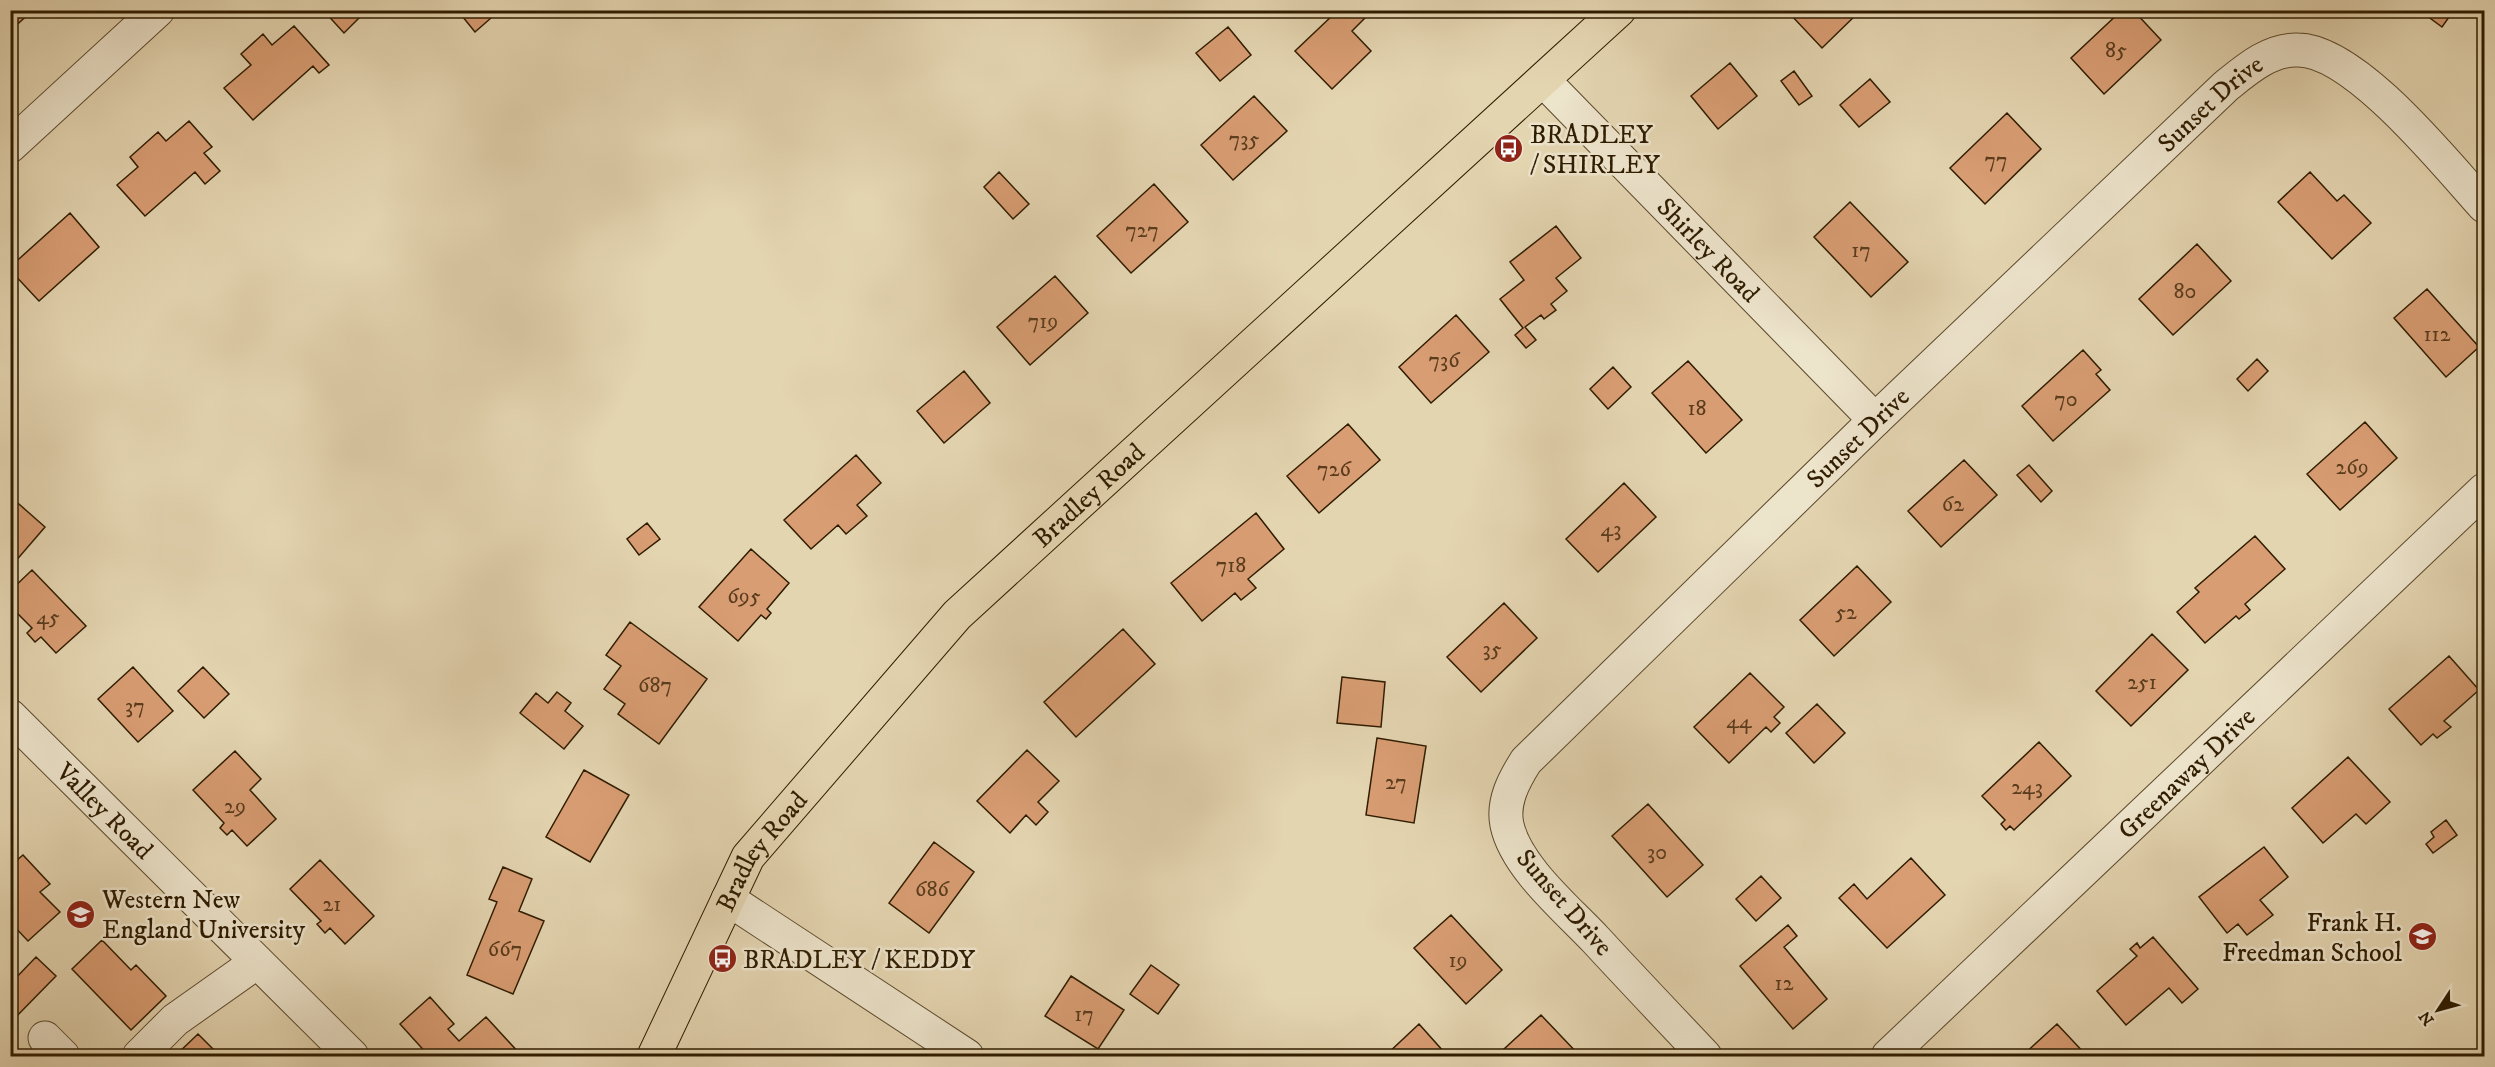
<svg xmlns="http://www.w3.org/2000/svg" width="2495" height="1067" font-family="'IM FELL DW Pica',serif">
	<rect width="100%" height="100%" fill="#e4d5b1"/>
	<filter id="stains"><feTurbulence type="fractalNoise" baseFrequency=".00333" numOctaves="4"/><feColorMatrix values="0 0 0 0 .2 0 0 0 0 .09 0 0 0 0 .02 0 0 0 .5 -.17"/></filter>
	<radialGradient id="worn" r=".72"><stop offset=".6" stop-color="#630" stop-opacity="0"/><stop offset="1" stop-color="#630" stop-opacity=".3"/></radialGradient>
	<path fill="#d99d73" stroke="#2f1c00" stroke-width="1.5" d="M10 10H33L10 31Z
		M323 10H367L344 33Z
		M485 10 491 18 475 32 458 11Z
		M1332 10H1362L1367 16 1352 31 1371 51 1332 89 1295 51 1335 13Z
		M1793 10H1861L1822 48 1790 14Z
		M2122 10H2133L2161 40 2104 94 2071 58Z
		M2419 10H2454L2442 27Z
		M294 26 329 65 319 73 313 66 253 120 224 88 251 65 241 54 263 34 272 45Z
		M1228 27 1251 55 1220 81 1196 53Z
		M1730 63 1757 96 1718 129 1691 96Z
		M1794 71 1812 96 1799 105 1781 81Z
		M1870 79 1890 102 1859 127 1840 105Z
		M1254 96 1287 131 1233 180 1201 145Z
		M2007 113 2041 149 1985 204 1950 168Z
		M189 121 212 147 204 153 220 171 205 184 195 172 145 216 117 185 138 167 130 157 158 132 166 141Z
		M999 172 1029 204 1013 219 984 187Z
		M2310 172 2337 201 2344 195 2371 223 2332 259 2278 202Z
		M1154 184 1188 222 1131 273 1097 236Z
		M1850 202 1908 262 1871 297 1814 237Z
		M70 213 99 247 39 301 10 270V267Z
		M1556 226 1581 258 1556 278 1567 291 1551 304 1556 310 1544 319 1541 315 1525 327 1536 340 1526 348 1515 335 1523 328 1500 299 1524 280 1510 262Z
		M2197 244 2231 281 2173 335 2139 299Z
		M1055 276 1088 313 1030 365 997 327Z
		M2427 289 2479 347 2446 377 2394 318Z
		M1456 315 1489 352 1431 403 1399 367Z
		M2083 350 2101 370 2096 374 2110 390 2053 441 2022 406Z
		M2257 359 2268 371 2248 391 2237 379Z
		M1688 361 1742 420 1706 453 1652 393Z
		M1613 367 1631 387 1608 409 1590 389Z
		M964 371 990 403 944 443 917 411Z
		M2365 422 2397 458 2340 510 2307 474Z
		M1348 424 1380 460 1319 513 1287 476Z
		M856 455 881 483 857 505 867 516 846 534 838 525 811 549 784 520Z
		M1964 460 1997 495 1941 547 1908 511Z
		M2029 465 2052 491 2041 502 2017 475Z
		M1624 483 1656 517 1598 572 1566 539Z
		M11 497 45 527 14 563 10 560Z
		M1256 513 1284 549 1248 579 1256 588 1241 600 1235 593 1202 621 1171 583Z
		M647 523 660 539 639 555 627 539Z
		M2255 536 2285 569 2245 604 2250 610 2239 619 2236 616 2205 643 2177 612 2199 592 2195 588Z
		M751 549 789 583 767 609 771 613 766 619 761 615 738 641 699 607Z
		M1857 566 1891 602 1834 656 1800 620Z
		M32 570 86 626 56 653 41 637 35 642 27 633 32 628 10 606V591Z
		M1504 603 1537 638 1481 692 1447 657Z
		M630 622 707 679 659 744 618 714 625 704 604 689 621 666 606 655Z
		M1123 629 1155 664 1076 737 1044 702Z
		M2152 634 2188 670 2131 726 2096 691Z
		M2449 656 2479 690 2444 721 2451 727 2437 738 2433 734 2421 745 2389 709Z
		M133 667 173 711 138 742 98 699Z
		M203 667 229 694 204 718 178 691Z
		M1750 673 1784 707 1774 717 1780 723 1771 732 1766 727 1729 763 1694 727Z
		M1342 677 1385 682 1381 727 1337 723Z
		M557 692 571 703 565 711 583 726 564 749 520 713 536 693 548 703Z
		M1817 704 1845 733 1814 763 1786 733Z
		M1377 738 1426 746 1414 823 1366 815Z
		M2039 742 2071 776 2014 830 2010 826 2006 830 2001 824 2005 820 1982 796Z
		M1027 750 1059 781 1038 802 1048 812 1036 825 1026 815 1010 833 977 801Z
		M235 751 261 779 250 790 276 819 247 846 232 830 227 835 220 828 224 823 193 790Z
		M2348 757 2390 802 2366 824 2356 814 2323 843 2292 808Z
		M584 770 629 795 590 862 546 837Z
		M1648 804 1703 865 1667 897 1612 836Z
		M2446 820 2457 835 2433 853 2426 844 2434 837 2431 832Z
		M934 842 974 872 929 933 889 903Z
		M2264 847 2288 877 2260 900 2273 915 2247 935 2238 924 2227 933 2199 897Z
		M23 855 50 884 40 892 60 912 28 941 10 922V866Z
		M1911 858 1945 895 1887 948 1839 898 1854 884 1867 899Z
		M320 860 374 916 345 944 330 928 325 933 317 924 321 921 290 889Z
		M503 867 532 879 519 911 544 921 513 994 467 975 497 902 489 899Z
		M1761 876 1781 898 1756 921 1736 899Z
		M1451 915 1502 970 1466 1004 1414 948Z
		M1788 925 1797 936 1784 947 1827 999 1793 1029 1740 966Z
		M2153 937 2198 989 2182 1003 2169 988 2126 1025 2097 991 2137 956 2130 949 2137 943 2140 948Z
		M102 940 131 970 136 965 166 996 131 1030 72 969Z
		M36 957 56 976 10 1023V984Z
		M1151 965 1179 985 1158 1014 1130 994Z
		M1071 976 1124 1010 1098 1049 1045 1016Z
		M430 997 454 1024 448 1029 459 1041 486 1017 521 1055 429 1056 400 1024Z
		M1541 1015 1580 1056H1511L1504 1049Z
		M1419 1024 1444 1052 1439 1056H1385Z
		M2057 1024 2087 1056H2022Z
		M198 1034 220 1056H175Z"/>
	<g fill="none" stroke-linecap="round" stroke-linejoin="round">
		<defs>
			<g id="minor">
				<path id="s1" d="M1543 80 1875 420"/>
				<path d="M10 146 158 10"/>
				<path id="s2" d="M10 716 352 1056"/>
				<path d="M728 899 967 1056"/>
				<path d="M45 1038 63 1056"/>
				<path d="M139 1056 175 1020 257 962"/>
				<path id="s3" d="M1705 1056C1669 1018 1632 979 1596 940 1567 909 1516 867 1507 825 1502 802 1514 780 1526 761L1875 420 2226 86C2247 69 2270 49 2298 50 2355 50 2446 164 2484 206"/>
				<path id="s4" d="M1888 1056 2484 490"/>
			</g>
			<g id="major">
				<path id="s5" d="M654 1056 748 857 957 615 1619 10"/>
			</g>
		</defs>
		<use href="#minor" stroke="#5c4a2c" stroke-width="35"/>
		<use href="#major" stroke="#2f1c00" stroke-width="35"/>
		<use href="#minor" stroke="#ede4cc" stroke-width="33"/>
		<use href="#major" stroke="#e4d5b1" stroke-width="33"/>
	</g>
	<defs>
		<symbol id="bus-disc" viewBox="-11 -11 22 22"><circle r="9.5" fill="#8f2418" stroke="#ede4cc"/><path d="M-5-6H5V4H4V6H2V4H-2V6H-4V4H-5ZM-3.5-4V0h7V-4ZM-3.5 1.2v1.5H-2V1.2ZM2 1.2v1.5H3.5V1.2Z" fill="#fff"/></symbol>
		<symbol id="university-disc" viewBox="-11 -11 22 22"><circle r="9.5" fill="#8f2418" stroke="#ede4cc"/><path d="M0-5L7-2L0 1L-7-2ZM-4 1L0 2.5L4 1V4Q0 6-4 4Z" fill="#fff"/></symbol>
		<symbol id="school-disc" viewBox="-11 -11 22 22"><circle r="9.5" fill="#8f2418" stroke="#ede4cc"/><path d="M0-5L7-2L0 1L-7-2ZM-4 1L0 2.5L4 1V4Q0 6-4 4Z" fill="#fff"/></symbol>
	</defs>
	<g fill-rule="evenodd">
		<use href="#bus-disc" x="1492" y="132" width="33" height="33"/>
		<use href="#university-disc" x="64" y="898" width="33" height="33"/>
		<use href="#school-disc" x="2406" y="920" width="33" height="33"/>
		<use href="#bus-disc" x="706" y="942" width="33" height="33"/>
	</g>
	<g text-anchor="middle" stroke-width="5" stroke-linejoin="round" paint-order="stroke">
		<g font-size="22" fill="#5a3c1d">
			<text x="2116" y="57">85</text>
			<text x="1244" y="146">735</text>
			<text x="1996" y="167">77</text>
			<text x="1142" y="237">727</text>
			<text x="1861" y="257">17</text>
			<text x="2185" y="298">80</text>
			<text x="1043" y="328">719</text>
			<text x="2437" y="341">112</text>
			<text x="1444" y="367">736</text>
			<text x="2066" y="406">70</text>
			<text x="1697" y="415">18</text>
			<text x="2352" y="474">269</text>
			<text x="1334" y="476">726</text>
			<text x="1953" y="511">62</text>
			<text x="1611" y="536">43</text>
			<text x="1231" y="572">718</text>
			<text x="744" y="603">695</text>
			<text x="1846" y="619">52</text>
			<text x="48" y="624">45</text>
			<text x="1492" y="656">35</text>
			<text x="2142" y="689">251</text>
			<text x="655" y="692">687</text>
			<text x="135" y="713">37</text>
			<text x="1739" y="728">44</text>
			<text x="1396" y="789">27</text>
			<text x="2027" y="794">243</text>
			<text x="235" y="813">29</text>
			<text x="1657" y="859">30</text>
			<text x="932" y="896">686</text>
			<text x="332" y="911">21</text>
			<text x="505" y="956">667</text>
			<text x="1458" y="967">19</text>
			<text x="1784" y="990">12</text>
			<text x="1084" y="1021">17</text>
		</g>
		<g font-size="26" fill="#2f1c00" stroke="#ede4cc">
			<text dy="9" stroke="none"><textPath href="#s3" startOffset="1324">Sunset Drive</textPath></text>
			<text dy="9" stroke="none"><textPath href="#s1" startOffset="237">Shirley Road</textPath></text>
			<text dy="9" stroke="none"><textPath href="#s3" startOffset="838">Sunset Drive</textPath></text>
			<text dy="9" stroke="none"><textPath href="#s5" startOffset="718">Bradley Road</textPath></text>
			<text dy="9" stroke="none"><textPath href="#s4" startOffset="411">Greenaway Drive</textPath></text>
			<text dy="9" stroke="none"><textPath href="#s2" startOffset="134">Valley Road</textPath></text>
			<text dy="9" stroke="none"><textPath href="#s5" startOffset="232">Bradley Road</textPath></text>
			<text transform="translate(1565 902) rotate(49)" y="9">Sunset Drive</text>
		</g>
		<g font-size="26" fill="#2f1c00" stroke="#ede4cc" text-anchor="start">
			<text x="1530" y="143">BRADLEY<tspan x="1530" dy="30">/ SHIRLEY</tspan></text>
			<text x="102" y="908">Western New<tspan x="102" dy="30">England University</tspan></text>
			<text x="2402" y="931" text-anchor="end">Frank H.<tspan x="2402" dy="30">Freedman School</tspan></text>
			<text x="743" y="968">BRADLEY / KEDDY</text>
		</g>
	</g>
	<rect width="2495" height="1067" fill="none" stroke="#e4d5b1" stroke-width="36"/>
	<rect x="12" y="12" width="2471" height="1043" fill="none" stroke="#2f1c00" stroke-width="3"/>
	<rect x="18" y="18" width="2459" height="1031" fill="none" stroke="#2f1c00" stroke-width="1.5"/>
	<g transform="translate(2438 1010) rotate(234)" stroke="#ede4cc" stroke-width="4.5" paint-order="stroke">
	<path d="M0-4.5L10 22L0 15L-10 22Z" fill="#2f1c00"/>
	<text y="-9" font-size="16" font-weight="bold" text-anchor="middle" fill="#2f1c00">N</text>
	</g>
	<rect width="100%" height="100%" filter="url(#stains)"/>
	<rect width="100%" height="100%" fill="url(#worn)"/>
</svg>
